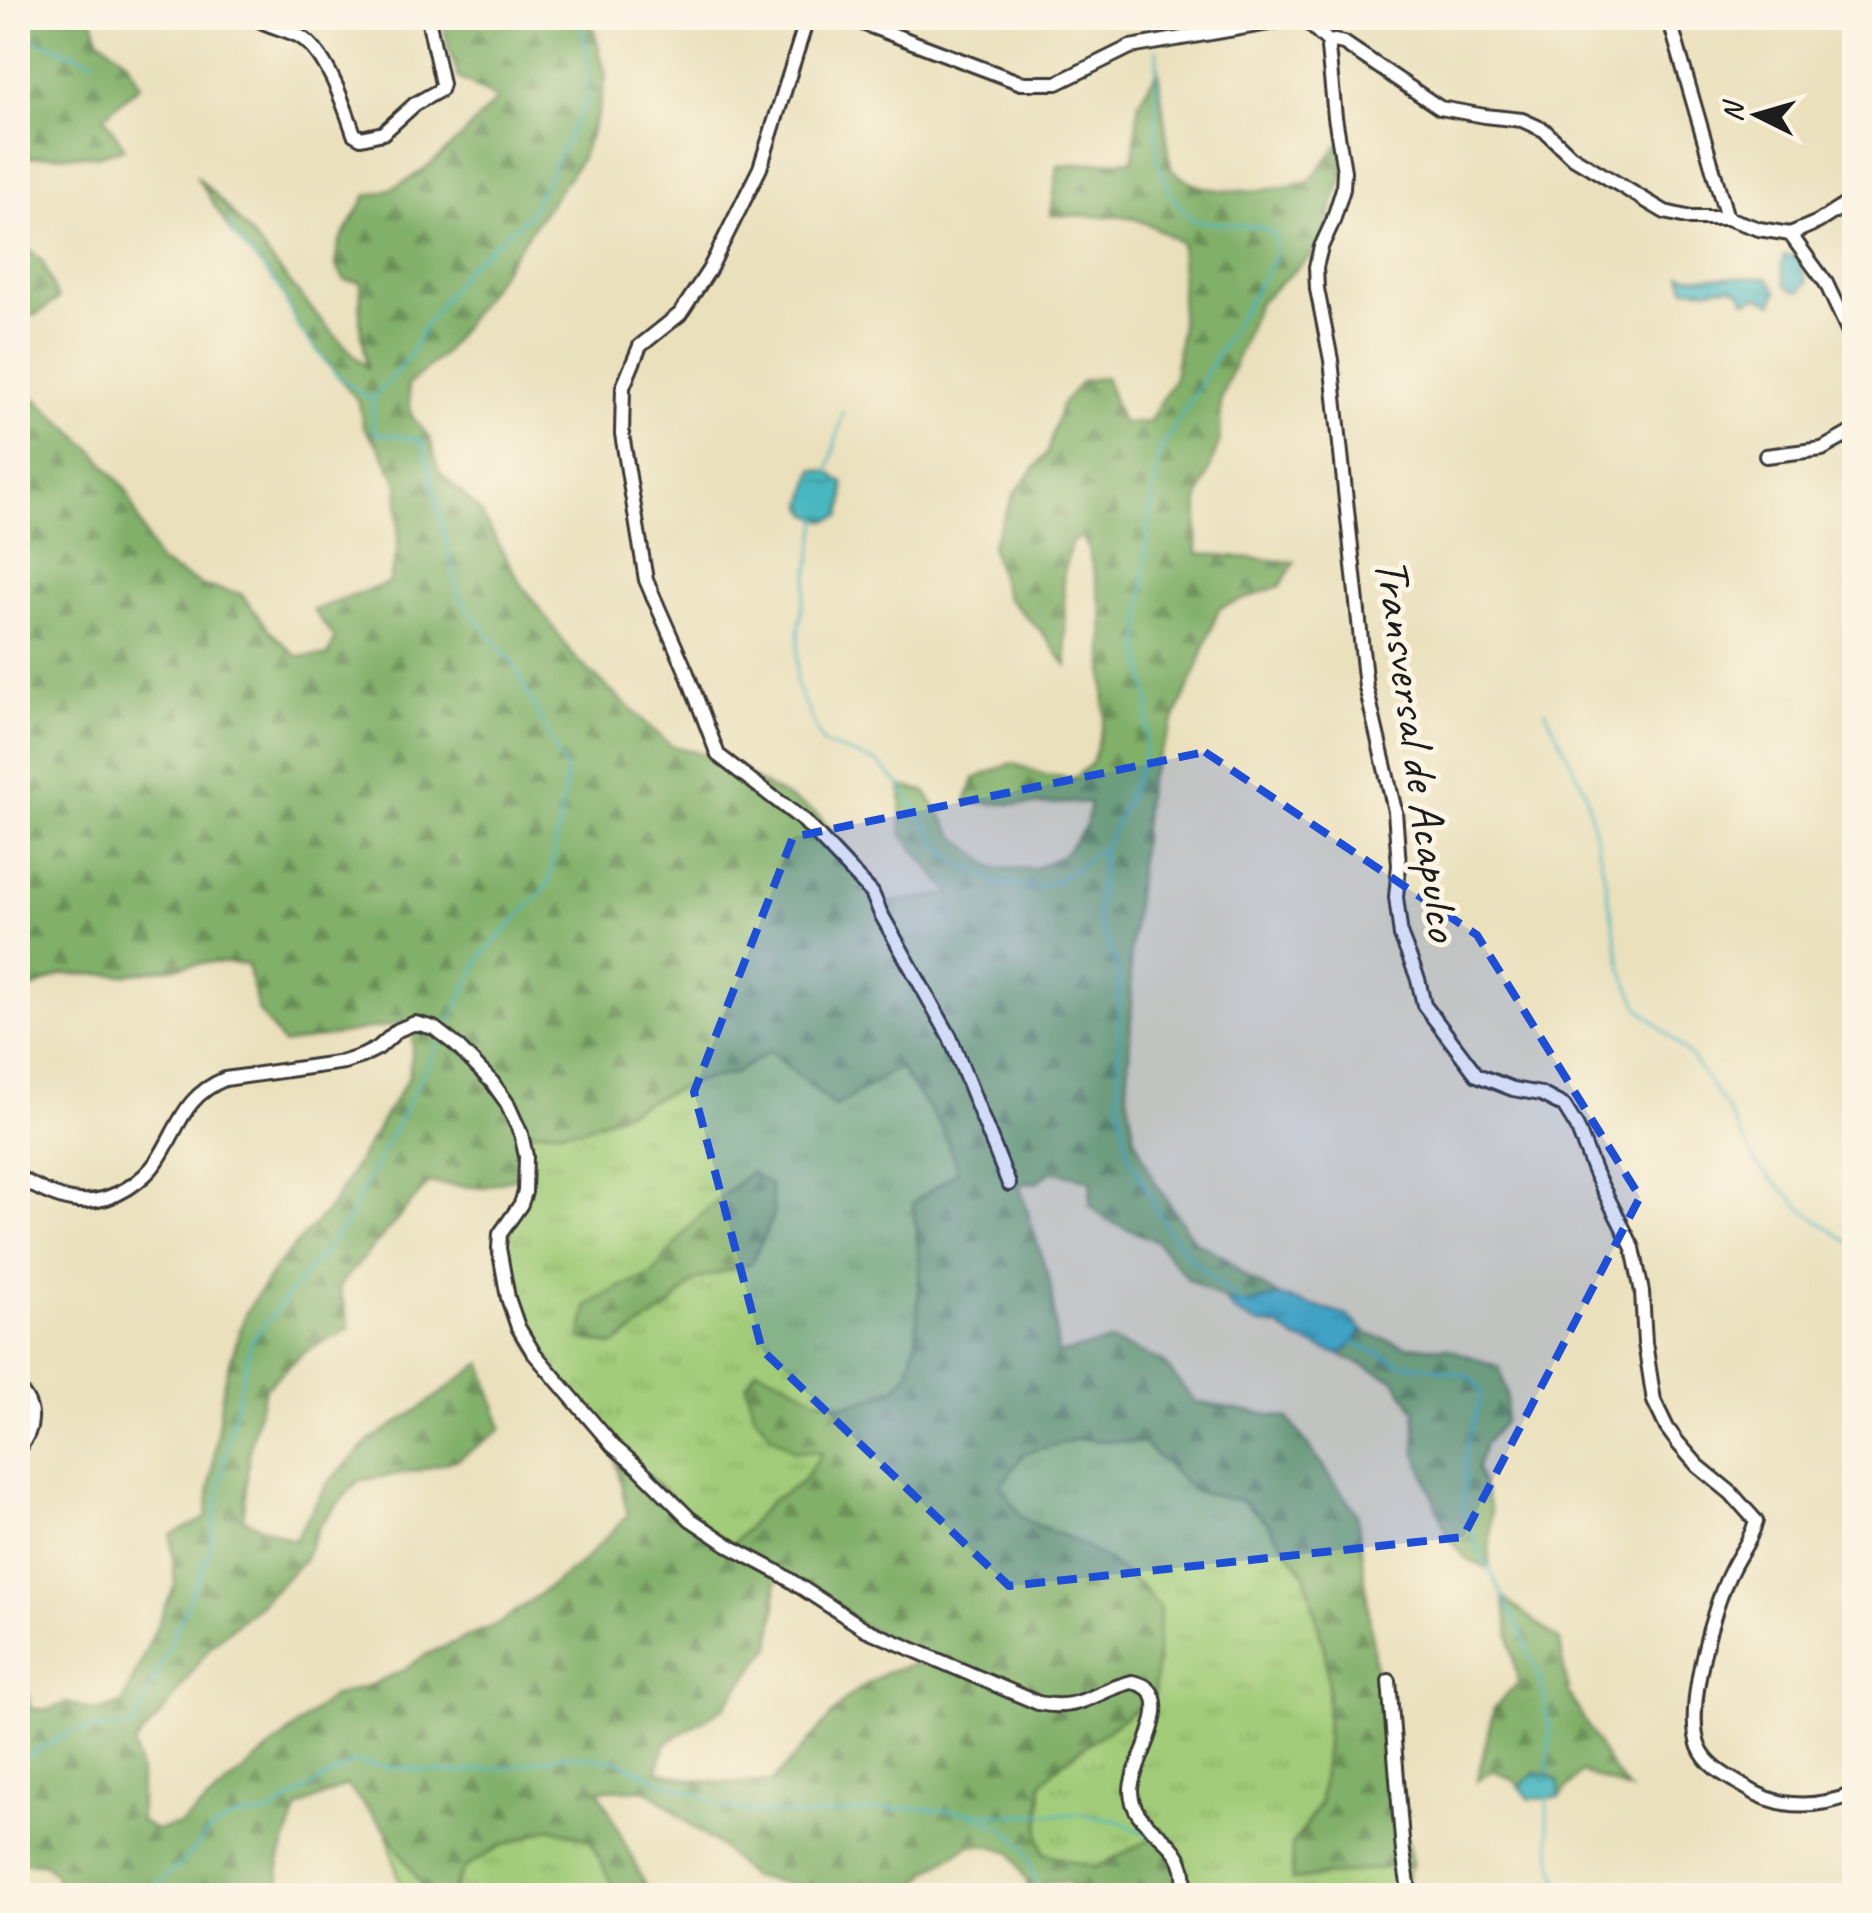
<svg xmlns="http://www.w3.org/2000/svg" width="1872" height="1913" font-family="Caveat,sans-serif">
	<defs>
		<pattern id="grass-tufts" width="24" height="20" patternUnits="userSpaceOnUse" patternTransform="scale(2.5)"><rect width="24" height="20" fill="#a2cc79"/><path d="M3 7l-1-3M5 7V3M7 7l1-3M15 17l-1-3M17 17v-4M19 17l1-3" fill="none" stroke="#8baf68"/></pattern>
		<pattern id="forest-firs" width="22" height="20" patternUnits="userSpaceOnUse" patternTransform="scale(2.5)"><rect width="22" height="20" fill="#81b069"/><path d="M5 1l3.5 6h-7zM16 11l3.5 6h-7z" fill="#698e56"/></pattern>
		<pattern id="water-ripples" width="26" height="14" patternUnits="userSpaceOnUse" patternTransform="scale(2.5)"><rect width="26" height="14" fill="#48b7c0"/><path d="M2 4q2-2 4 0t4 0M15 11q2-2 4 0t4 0" fill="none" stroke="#3b949b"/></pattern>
	</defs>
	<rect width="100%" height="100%" fill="#fcf5e5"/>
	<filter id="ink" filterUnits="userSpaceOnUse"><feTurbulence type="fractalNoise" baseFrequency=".01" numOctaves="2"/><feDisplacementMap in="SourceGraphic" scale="20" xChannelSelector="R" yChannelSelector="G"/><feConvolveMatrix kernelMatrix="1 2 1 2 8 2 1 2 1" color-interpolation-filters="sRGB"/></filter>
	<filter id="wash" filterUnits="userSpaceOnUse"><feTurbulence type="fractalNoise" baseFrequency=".0048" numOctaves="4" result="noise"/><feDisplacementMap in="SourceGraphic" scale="40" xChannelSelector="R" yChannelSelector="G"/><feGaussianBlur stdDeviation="2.25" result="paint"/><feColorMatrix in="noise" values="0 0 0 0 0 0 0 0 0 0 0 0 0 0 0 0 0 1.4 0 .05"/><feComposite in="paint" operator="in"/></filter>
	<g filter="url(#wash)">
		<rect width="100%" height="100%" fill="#eae0bc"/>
		<path fill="url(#grass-tufts)" stroke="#5f744a" stroke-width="2.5" d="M771 1051 835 1107 899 1067 943 1129 958 1171 913 1203 920 1266 916 1340 909 1372 896 1388 873 1398 843 1405 815 1399 786 1381 757 1369 746 1385 754 1414 823 1451 801 1483 771 1501 732 1545 709 1531 640 1469 533 1352 502 1271 505 1225 521 1204 520 1132 643 1103 691 1083 735 1073Z
			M1078 1439 1143 1443 1194 1491 1242 1501 1266 1521 1305 1573 1325 1652 1328 1687 1326 1746 1320 1802 1306 1826 1292 1845 1293 1880 1412 1864 1402 1895H1167L1175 1887 1160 1834 1095 1868 1043 1853 1039 1836 1042 1783 1059 1765 1153 1696 1075 1541 1023 1519 1000 1486 1024 1453Z
			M551 1828 590 1839 617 1895 450 1896 465 1868 498 1847Z
			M386 1830 422 1885 432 1895H403Z"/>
		<path fill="url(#forest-firs)" stroke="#4e6642" stroke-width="2.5" fill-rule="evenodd" d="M18 18H93L98 38 127 60 140 85 104 116 125 149 95 156 53 155 18 159Z
			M442 18H591L606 76 598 114 579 162 444 353 408 385 411 415 430 438 439 472 479 510 520 582 576 659 670 745 716 758 816 813 877 885 886 903 951 894 902 834 901 786 925 791 955 836 993 868 1034 869 1063 855 1086 826 1090 802 1032 805 966 802 974 779 1012 763 1045 775 1074 778 1092 763 1105 718 1103 612 1088 548 1081 536 1071 543 1063 577 1067 666 1041 631 1006 597 991 546 1014 494 1047 453 1061 405 1082 381 1105 377 1122 423 1149 422 1174 379 1181 328V243L1152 226 1130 217 1051 215 1058 165 1133 160 1139 101 1158 71 1171 169C1177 173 1184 180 1191 183 1225 197 1274 190 1309 182L1339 144 1344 171 1321 247 1258 303 1221 398 1220 440 1198 501 1197 553 1295 562 1280 586 1219 608 1197 668 1148 780 1130 955 1132 1004 1127 1093 1135 1139 1155 1182 1194 1241 1223 1256 1246 1277 1279 1296 1348 1316 1367 1334 1407 1346 1447 1348 1499 1367 1507 1393 1505 1421 1484 1445 1477 1468 1491 1511 1489 1569 1467 1560 1447 1534 1416 1452 1415 1411 1395 1380 1338 1354 1296 1339 1279 1327 1253 1322 1235 1312 1225 1300 1188 1279 1155 1240 1108 1221 1090 1205 1091 1180 1052 1171 1037 1182 1019 1184 1051 1287 1058 1354 1111 1341 1162 1361 1195 1402 1288 1418 1357 1514 1377 1681 1412 1864 1292 1880V1845L1306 1826 1320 1802 1326 1746 1328 1687 1325 1652 1305 1574 1266 1521 1242 1501 1194 1491 1143 1443 1078 1439 1024 1453 1001 1486 1023 1519 1075 1541 1109 1561 1139 1585 1160 1608 1154 1696 1059 1765 1042 1783 1039 1836 1044 1853 1095 1868 1160 1834 1185 1871 1175 1887 1167 1895H1083L1068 1882H1045L1042 1895H1025L1028 1884 1011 1852 992 1846 970 1845 926 1873 911 1895H828L803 1887 750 1876 719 1846 691 1826 661 1800 644 1789 599 1790 650 1895H617L590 1840 551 1828 498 1847 465 1868 450 1895H432L422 1885 386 1830 346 1785 298 1808 279 1861 281 1895H60L55 1875 44 1863 18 1862V1636L30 1708 48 1710 67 1703 98 1712 122 1704 175 1585 171 1535 206 1518 224 1382 246 1312 279 1263 331 1206 409 1076 415 1021 283 1044 258 1010 247 964 210 962 126 975 63 974 18 995V364L32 395 94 451 127 491 140 524 158 562 203 586 241 594 271 632 296 656H328L335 638 313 610 389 583 398 548 399 485 381 450 363 426 359 402 298 327 279 287 232 233 196 176C258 234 303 309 367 367L360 320 361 282 345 280 336 266 339 243 367 195C417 189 464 134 497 99L459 78 448 47ZM770 1051 835 1107 899 1067 943 1129 958 1171 913 1203 920 1266 916 1340 909 1371 896 1388 873 1398 843 1405 815 1398 786 1381 757 1369 746 1386 754 1414 772 1436 795 1451 822 1452 801 1483 771 1501 732 1545 689 1517 612 1444 628 1515 579 1565 500 1623 427 1654 403 1670 371 1685 331 1697 180 1825 155 1830 140 1821V1774L134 1744 163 1713 211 1645 260 1604 304 1560 320 1524 358 1481 420 1470 458 1459 502 1429 482 1363 422 1407 371 1440 327 1484 294 1541 243 1519 250 1445 265 1388 303 1353 350 1328 339 1286 429 1183 482 1188 526 1174 521 1132 584 1129 691 1083 735 1073ZM776 1570 864 1627 934 1658 886 1672 849 1696 772 1782C730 1784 697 1785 657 1770L666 1743 723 1708 771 1646 776 1603Z
			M18 239 43 262 58 299 37 314 18 319Z
			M750 1172 770 1185 774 1215 751 1264 695 1280 668 1308 613 1346 581 1338 587 1306 618 1288 651 1276 693 1222Z
			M1503 1597 1560 1641 1568 1692 1612 1769 1629 1790 1581 1772 1560 1797 1530 1799 1514 1780 1493 1770 1477 1781 1494 1708 1518 1683Z"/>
		<path fill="url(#water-ripples)" stroke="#326a6e" stroke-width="2.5" d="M1784 256H1795L1802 265 1807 282 1801 291H1794L1785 285 1781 265Z
			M1681 275C1710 279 1739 276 1768 278L1777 291 1773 303 1759 297 1746 301C1739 284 1726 286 1711 289 1703 290 1693 289 1685 288Z
			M814 469 829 472 844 484V501L841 516 826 521 810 515 804 505Z
			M1279 1296 1348 1316 1363 1330 1346 1351 1338 1354 1296 1339 1279 1327 1253 1322 1235 1312 1225 1300 1242 1305Z
			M1536 1772 1548 1774 1559 1782 1560 1797 1530 1799 1520 1787Z"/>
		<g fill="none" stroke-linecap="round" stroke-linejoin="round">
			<path stroke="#48b7c0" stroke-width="2.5" d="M1154 18 1156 36
				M18 34 94 61
				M1157 49V159L1172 196 1194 221 1258 227 1274 233 1276 255 1160 451 1147 531 1140 648 1150 702 1144 756 1119 818 1103 848 1097 920 1108 941 1119 976V1105L1130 1158 1167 1229 1189 1257 1243 1305
				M228 221 232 233 279 287 298 327 336 375 370 399
				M828 474 843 412
				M819 516 799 625 796 685 823 744 878 763 901 786 947 856 999 884 1040 887 1060 879 1103 848
				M1545 710 1585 790 1604 873 1622 970 1639 1007 1690 1056 1724 1104 1758 1166 1805 1211 1854 1246
				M445 1032 482 956 549 884 567 773 514 665 459 597 422 440 374 433 372 400 410 355 426 324 467 267 528 216 588 98 587 49 578 18
				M1354 1342 1399 1363 1439 1369 1471 1377 1482 1393 1466 1448 1463 1512 1475 1541 1523 1636 1542 1686 1550 1733 1548 1772
				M18 1761 70 1732 134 1727 209 1554 226 1449 251 1341 344 1226 441 1039
				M1547 1795C1546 1828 1552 1864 1563 1896
				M966 1812C980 1819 1001 1824 1012 1834 1029 1849 1036 1874 1035 1896
				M142 1896 183 1862 209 1831 237 1817 268 1815 309 1788 352 1763 452 1773 510 1767 566 1755 615 1760 668 1784 702 1796 723 1807 756 1812 803 1816 908 1808 1009 1815 1078 1814 1119 1821 1152 1837"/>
		</g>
	</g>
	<g filter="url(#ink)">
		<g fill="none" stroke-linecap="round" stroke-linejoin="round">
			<defs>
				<path id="minor" d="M255 18C268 26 285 29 299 36 327 52 344 105 354 134L361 138 383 133 415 104 440 90 442 84 428 18
					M810 18 807 19 760 168 709 270 680 314 640 346 623 387 622 434 646 580 686 671 718 755 804 821 872 893 881 914 950 1037 1009 1184
					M849 18 1021 83H1057L1130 47 1298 18
					M1303 18 1330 43
					M1669 18 1727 218
					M1330 43 1328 48 1335 117 1344 171 1343 189 1333 221 1321 247 1316 267 1317 289 1331 360 1366 687 1395 811 1399 865 1396 897 1401 936 1418 979 1424 1005 1477 1075 1513 1089 1541 1094 1564 1106 1577 1127 1595 1173 1633 1248 1642 1292 1645 1343 1654 1401 1667 1428 1678 1443 1698 1466 1731 1493 1756 1521C1749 1544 1742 1549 1732 1569 1713 1605 1684 1710 1699 1747 1707 1767 1728 1777 1745 1787 1779 1810 1817 1808 1854 1794
					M1330 43 1334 41 1344 43 1440 108 1485 116 1522 120 1544 130 1571 156 1665 212 1691 218H1727L1759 229 1790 234 1818 222 1854 199
					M1790 234 1826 283 1854 343
					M1766 456 1822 449 1854 431
					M18 1177C55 1199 88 1213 128 1188 139 1181 149 1173 157 1161 179 1128 183 1096 225 1079L344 1062 362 1056 378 1048 398 1030 415 1023 434 1028 456 1045 492 1082 507 1103 521 1134 526 1156 525 1192 521 1204 500 1234 499 1248 508 1298 518 1327 533 1352 613 1446 640 1469 690 1519 733 1548 776 1571 865 1629 1038 1703C1082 1712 1094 1691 1132 1682 1185 1691 1131 1763 1131 1790 1131 1836 1195 1834 1183 1896
					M18 1389C36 1407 35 1429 18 1449
					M1389 1681 1403 1852 1410 1896"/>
			</defs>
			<use href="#minor" stroke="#3b3934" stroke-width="18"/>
			<use href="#minor" stroke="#fff" stroke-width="12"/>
		</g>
	</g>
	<path fill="#1d4ed8" fill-opacity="0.2" stroke="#1d4ed8" stroke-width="8" stroke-dasharray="20 12" stroke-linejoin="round" d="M1205 752 1477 935 1640 1197 1463 1537 1009 1586 762 1350 694 1092 793 837Z"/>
	<g text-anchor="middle" stroke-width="10" stroke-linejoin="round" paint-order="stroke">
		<g font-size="48" fill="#1c1c1c" stroke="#fcf5e5">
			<text transform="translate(1419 749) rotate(82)" y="17">Transversal de Acapulco</text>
		</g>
	</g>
	<rect width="1872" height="1913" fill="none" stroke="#fcf5e5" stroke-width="60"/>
	<g transform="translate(1757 115) rotate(275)" stroke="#fcf5e5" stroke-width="8" paint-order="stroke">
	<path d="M0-8L18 38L0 25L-18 38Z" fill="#1c1c1c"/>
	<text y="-15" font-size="28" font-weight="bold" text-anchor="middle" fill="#1c1c1c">N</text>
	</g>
</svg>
